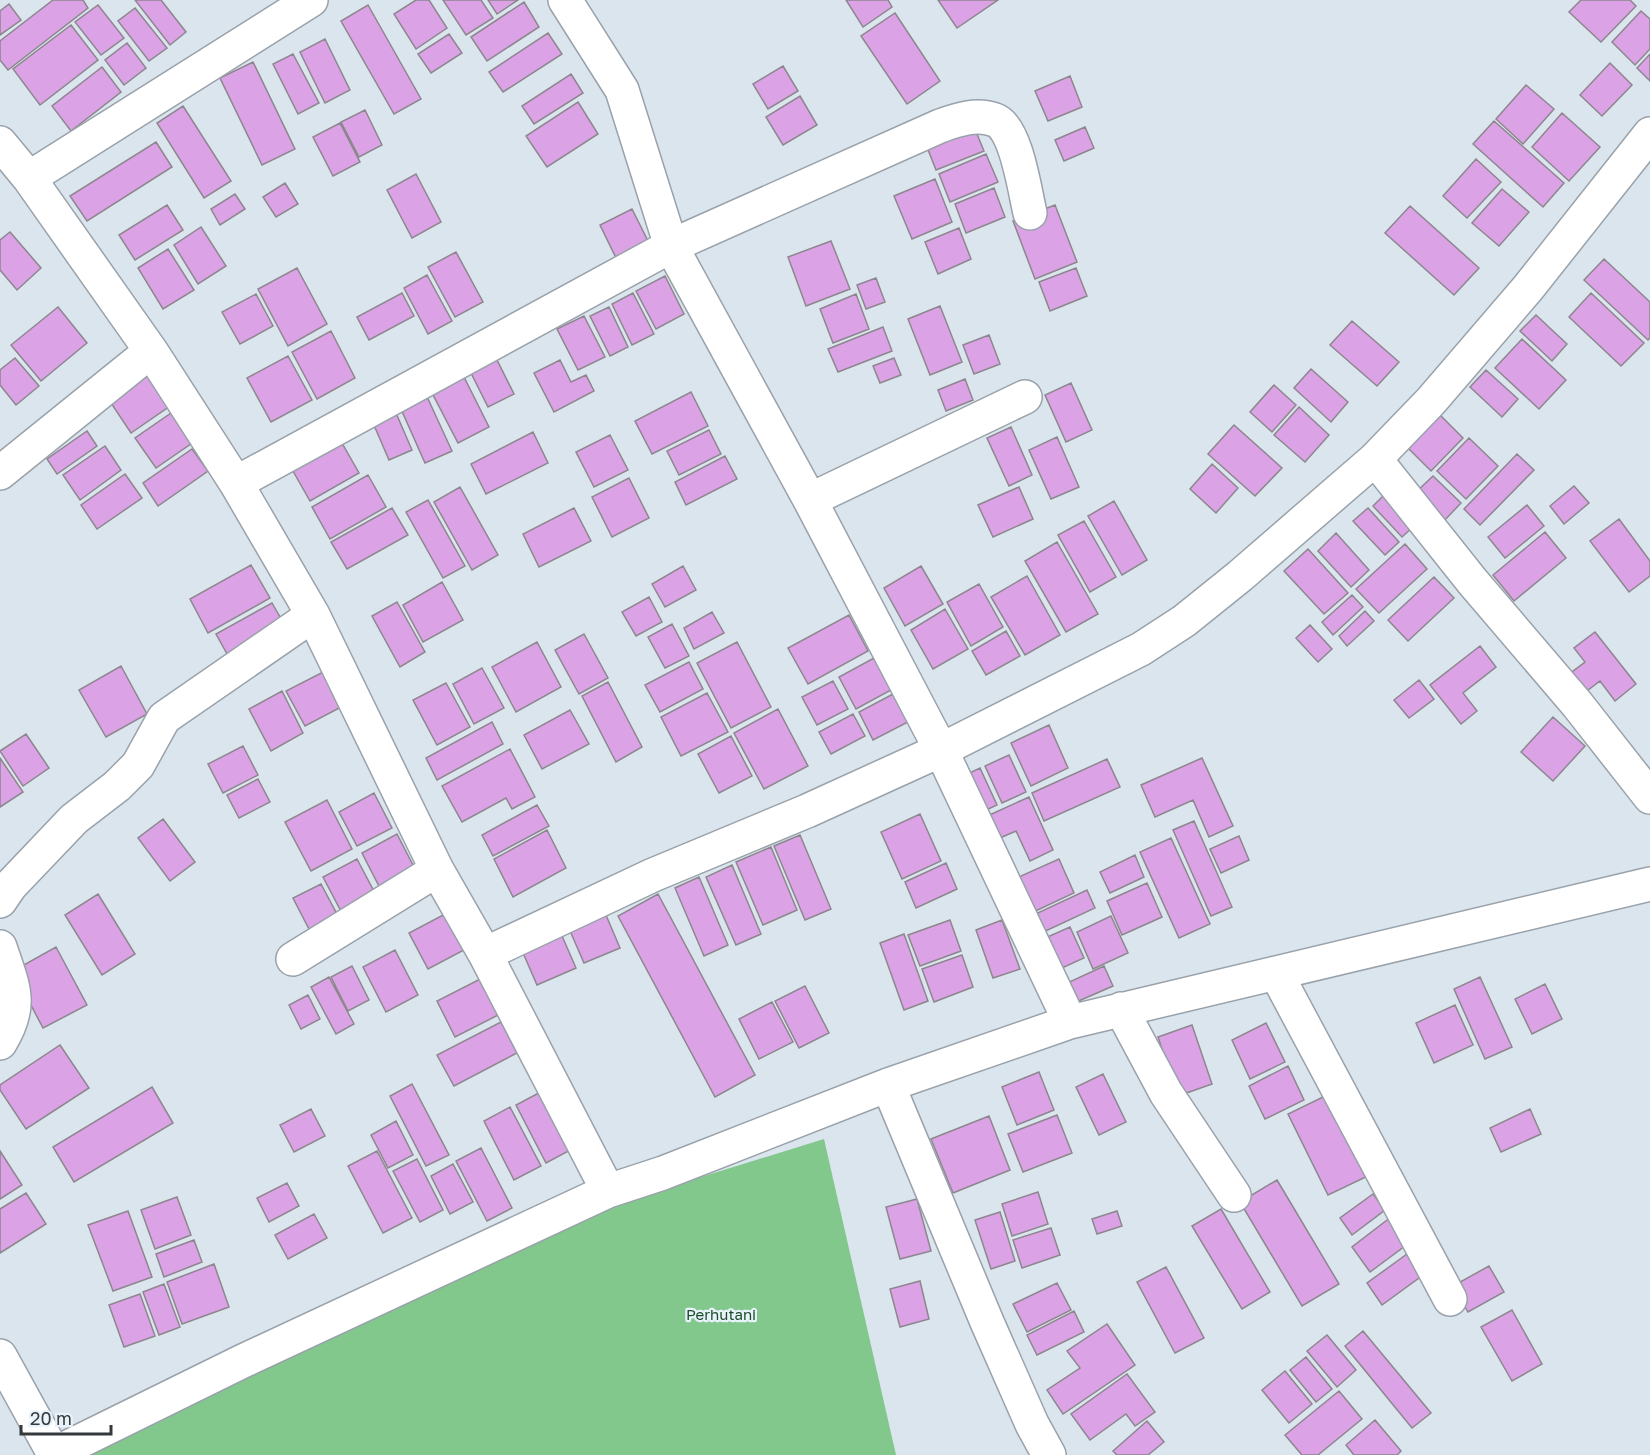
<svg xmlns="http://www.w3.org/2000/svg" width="1650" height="1455" font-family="'Golos Text',sans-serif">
	<rect width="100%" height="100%" fill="#dbe5ed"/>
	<path fill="#82c78c" d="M824 1139 896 1455H83L614 1204Z"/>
	<path fill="#dba3e5" stroke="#8d868f" stroke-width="1.5" d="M53 0H83L88 8 8 70 0 60V41Z
		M135 0H161L186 32 170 45Z
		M416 0H429L447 28 416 49 394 14Z
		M443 0H481L493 18 466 35Z
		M488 0H518L497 14Z
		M846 0H888L892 7 863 27Z
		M938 0H998L957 28Z
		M1581 0H1630L1636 6 1601 42 1569 12Z
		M524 2 539 27 487 61 471 37Z
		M9 4 21 20 0 35V11Z
		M98 5 124 38 101 55 75 22Z
		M368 5 421 99 394 114 341 21Z
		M135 8 167 48 149 61 118 21Z
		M1641 11 1650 19V49L1635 65 1612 42Z
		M895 13 940 81 907 104 861 36Z
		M71 25 98 60 40 105 13 69Z
		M548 33 562 54 503 92 489 72Z
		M449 34 462 53 431 73 418 54Z
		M325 39 350 90 325 103 300 52Z
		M127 43 146 68 124 85 105 60Z
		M293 54 319 103 298 114 273 64Z
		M1650 54V81L1637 68Z
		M253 62 295 149 262 165 220 78Z
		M1610 63 1632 85 1602 116 1580 95Z
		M783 66 798 91 768 109 753 84Z
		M102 67 121 92 71 131 52 106Z
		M571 74 583 93 534 124 522 106Z
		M1070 76 1082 107 1048 121 1035 91Z
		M1526 85 1554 109 1523 144 1496 119Z
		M800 96 817 125 783 145 766 117Z
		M578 102 598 134 547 167 526 136Z
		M183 106 231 181 204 198 157 123Z
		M365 110 382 145 359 157 341 122Z
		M1562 113 1600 147 1569 181 1532 147Z
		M970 117 984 151 936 170 923 137Z
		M1494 121 1564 183 1543 207 1473 144Z
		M340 123 360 162 333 176 313 137Z
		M1085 127 1094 148 1064 161 1055 140Z
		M156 142 172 167 87 221 70 196Z
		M986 154 998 182 950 202 939 174Z
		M1476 159 1501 182 1467 218 1443 196Z
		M416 174 441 222 412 238 387 190Z
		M935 179 952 222 912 239 894 196Z
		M285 183 298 204 276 217 263 197Z
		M994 188 1005 217 966 233 955 204Z
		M1502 189 1529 212 1499 246 1472 223Z
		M235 194 245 209 220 225 211 209Z
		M167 205 183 230 135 260 119 235Z
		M1055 205 1077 262 1035 279 1013 221Z
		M1410 206 1479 268 1454 295 1385 233Z
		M632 209 650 245 618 262 600 225Z
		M201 227 226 266 198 284 174 245Z
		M959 228 971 259 938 274 925 242Z
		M10 232 41 268 17 290 0 270V240Z
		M831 241 850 289 806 306 788 257Z
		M168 249 194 290 163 309 138 268Z
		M456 252 483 302 455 317 428 267Z
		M1604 259 1650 302V338L1648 340 1584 280Z
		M297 268 327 324 288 346 258 289Z
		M1076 268 1087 296 1050 311 1039 282Z
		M427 275 452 321 428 334 404 288Z
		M665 276 684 314 656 329 636 291Z
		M876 278 885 302 866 309 857 285Z
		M402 293 414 316 369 340 357 317Z
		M633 293 654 334 632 345 612 304Z
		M1591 293 1644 343 1621 366 1569 317Z
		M256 294 273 326 240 344 222 312Z
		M856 294 869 329 833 343 820 309Z
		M940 306 962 362 930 375 908 319Z
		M58 307 87 343 41 381 11 345Z
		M609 307 628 347 610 356 590 316Z
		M1536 315 1567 344 1552 361 1520 331Z
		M584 316 605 357 578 370 557 329Z
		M1352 321 1399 362 1377 386 1330 345Z
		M883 327 892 351 838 372 828 349Z
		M331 331 355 378 317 399 292 352Z
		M989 335 1000 364 974 374 963 345Z
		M1522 339 1566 380 1539 409 1495 368Z
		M494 354 514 394 488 407 468 367Z
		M288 356 312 400 271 422 247 378Z
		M15 358 39 386 16 405 0 385V370Z
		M894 358 901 375 880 383 873 366Z
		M560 360 571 382 586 375 594 391 554 412 534 373Z
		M1311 369 1348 402 1331 422 1294 388Z
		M146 370 170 406 131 433 107 397Z
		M1486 370 1518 399 1502 417 1470 387Z
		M462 373 489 427 458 443 430 389Z
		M965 379 973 400 946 411 938 390Z
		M1071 383 1092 430 1066 442 1045 395Z
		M1274 385 1296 405 1272 432 1250 412Z
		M423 388 452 451 425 463 397 400Z
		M691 392 708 426 652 454 635 421Z
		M1299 407 1329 435 1305 462 1274 435Z
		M1433 408 1463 438 1431 471 1401 441Z
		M174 411 195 441 156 468 135 438Z
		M396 413 412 450 389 460 373 423Z
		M1234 425 1282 468 1255 496 1208 454Z
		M1011 427 1032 475 1009 486 987 438Z
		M709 430 721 454 679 475 667 451Z
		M87 431 97 446 57 474 47 459Z
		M533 432 548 463 486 494 471 464Z
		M610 435 628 470 594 487 576 452Z
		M338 436 359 473 310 501 289 464Z
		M1057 437 1079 487 1051 499 1029 450Z
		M1469 438 1498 466 1466 499 1437 471Z
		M105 446 121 470 80 500 63 475Z
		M192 449 208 471 158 506 143 483Z
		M1517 454 1534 470 1480 525 1464 509Z
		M725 456 737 479 686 505 675 482Z
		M1212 464 1238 488 1216 513 1190 489Z
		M125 474 142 498 97 529 81 505Z
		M368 475 386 507 330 539 312 507Z
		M1433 476 1461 503 1442 523 1413 495Z
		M629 478 649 518 612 537 592 497Z
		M1574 486 1589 503 1564 524 1550 506Z
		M460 487 498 555 472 570 434 502Z
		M1019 487 1033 519 993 537 978 505Z
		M1385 494 1414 526 1402 537 1373 506Z
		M428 500 465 566 443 578 406 512Z
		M1114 501 1147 560 1122 575 1088 516Z
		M1527 505 1544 526 1505 558 1488 537Z
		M392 508 408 535 347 569 331 542Z
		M574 508 591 541 539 567 523 534Z
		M1368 508 1399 542 1385 555 1353 521Z
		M1619 519 1650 561V576L1629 592 1590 541Z
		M1084 521 1116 577 1090 592 1058 535Z
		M1545 532 1566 558 1514 601 1493 575Z
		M1336 533 1369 570 1351 587 1318 551Z
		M1057 542 1098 614 1066 632 1025 561Z
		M1405 544 1427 569 1379 613 1356 589Z
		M1308 549 1348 593 1324 614 1284 571Z
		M251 565 270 598 208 633 190 599Z
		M683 566 696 590 665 607 652 584Z
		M921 566 943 604 905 626 884 588Z
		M1027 576 1060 635 1025 655 991 597Z
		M1434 577 1454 598 1408 641 1388 620Z
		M442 582 463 620 423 642 403 605Z
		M979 584 1003 627 971 646 947 602Z
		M1352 595 1363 607 1333 635 1322 622Z
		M649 597 662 622 636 636 622 612Z
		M397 602 425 652 400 667 372 616Z
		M272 603 287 629 231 661 216 634Z
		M945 609 968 649 933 669 911 630Z
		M1365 611 1374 621 1347 646 1339 636Z
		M712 612 724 633 694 649 684 628Z
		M849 615 868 651 808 684 788 648Z
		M672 624 689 656 665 668 648 637Z
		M1310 625 1332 649 1318 662 1296 638Z
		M1006 631 1020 656 986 675 972 651Z
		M1595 632 1636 684 1615 701 1600 681 1579 697 1564 678 1585 662 1574 648Z
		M584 634 608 678 579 694 555 650Z
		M537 642 561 687 516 712 492 667Z
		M737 642 771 707 731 728 697 663Z
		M1480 646 1496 667 1463 693 1477 711 1461 724 1430 685Z
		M874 658 891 690 856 709 839 677Z
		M689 662 703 689 660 712 645 685Z
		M121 666 147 714 106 737 79 690Z
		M482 668 504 708 474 724 453 684Z
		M329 669 347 704 305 726 286 691Z
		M1419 680 1434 699 1409 718 1394 700Z
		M833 681 848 709 817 725 802 697Z
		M608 682 642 747 616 762 582 696Z
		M446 683 470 727 437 745 413 700Z
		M282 691 303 733 271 751 249 709Z
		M707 693 728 732 681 756 661 717Z
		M893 694 908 722 873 740 859 712Z
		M778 709 808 766 764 789 734 733Z
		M570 710 589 744 542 769 524 735Z
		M853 714 865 736 831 754 819 732Z
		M1553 717 1585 746 1553 781 1521 752Z
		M492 722 503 744 437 780 426 758Z
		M1049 725 1068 768 1031 786 1011 743Z
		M26 734 49 768 23 786 0 751Z
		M731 736 752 776 719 793 698 754Z
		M243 746 258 775 223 793 208 764Z
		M510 749 535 797 512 809 506 798 462 822 442 786Z
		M1009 755 1026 792 1002 803 985 766Z
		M0 758 23 792 0 807Z
		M1202 758 1233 826 1209 837 1193 800 1155 817 1141 785Z
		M1107 759 1120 787 1044 821 1032 793Z
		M980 768 997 805 980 813 963 776Z
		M258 779 270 802 239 818 227 795Z
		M374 793 392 828 357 846 339 812Z
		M1029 797 1053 850 1030 861 1016 831 993 841 983 818Z
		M327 800 352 849 311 871 285 822Z
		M537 805 549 826 493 856 482 835Z
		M920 814 941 861 902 879 881 832Z
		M163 819 195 862 170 881 138 838Z
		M1194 821 1232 907 1211 916 1173 830Z
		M547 830 566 868 513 897 494 859Z
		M397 834 417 873 382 892 362 853Z
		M800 835 831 909 805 920 774 846Z
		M1239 836 1249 860 1221 873 1210 849Z
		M1171 838 1210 924 1179 938 1140 852Z
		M771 847 797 910 763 925 736 862Z
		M1135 855 1144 877 1110 893 1100 872Z
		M357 859 377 897 343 915 323 877Z
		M1059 859 1074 893 1027 915 1012 880Z
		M946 863 957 889 916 908 905 882Z
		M732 865 761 934 736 945 706 877Z
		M699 877 728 945 704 956 675 888Z
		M1147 883 1162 917 1122 935 1107 901Z
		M321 884 338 916 310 931 293 898Z
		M1087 890 1095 908 1037 935 1029 917Z
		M98 894 135 954 102 975 65 915Z
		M658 894 755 1075 715 1097 618 916Z
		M603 908 620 948 584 963 567 924Z
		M445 914 464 950 428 969 409 933Z
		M1111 916 1128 953 1093 969 1077 932Z
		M950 920 961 951 920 966 908 935Z
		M1002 920 1020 969 993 978 976 930Z
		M1070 927 1084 958 1051 973 1036 942Z
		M559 929 576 968 537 985 520 946Z
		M904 934 928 1001 904 1010 880 943Z
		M56 947 87 1005 43 1028 13 971Z
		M395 950 418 995 386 1012 363 967Z
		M962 955 973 987 934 1002 922 969Z
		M352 966 369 1000 348 1011 331 977Z
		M1104 966 1113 986 1074 1003 1065 984Z
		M488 975 506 1011 455 1037 437 1001Z
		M329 977 354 1024 336 1034 311 987Z
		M1480 977 1512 1047 1485 1059 1454 989Z
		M1545 984 1562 1019 1532 1034 1515 999Z
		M805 986 829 1033 799 1048 775 1001Z
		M308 995 320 1019 301 1029 289 1005Z
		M772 1002 793 1042 759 1059 739 1019Z
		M1455 1005 1473 1045 1434 1063 1416 1023Z
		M501 1022 517 1053 454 1086 437 1055Z
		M1266 1023 1285 1062 1250 1079 1232 1040Z
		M1192 1025 1212 1084 1178 1096 1158 1037Z
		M60 1045 89 1088 26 1129 0 1090V1085Z
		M1288 1066 1304 1100 1265 1119 1249 1086Z
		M1039 1072 1054 1110 1017 1125 1002 1087Z
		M1103 1074 1126 1122 1099 1135 1076 1087Z
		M412 1084 449 1155 426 1166 390 1096Z
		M152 1087 173 1123 74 1182 53 1147Z
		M548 1088 578 1146 546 1163 516 1105Z
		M1329 1094 1368 1176 1328 1195 1288 1114Z
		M510 1107 541 1166 514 1180 484 1121Z
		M311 1109 325 1136 294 1152 280 1125Z
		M1530 1109 1541 1134 1501 1152 1490 1128Z
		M1057 1115 1072 1153 1023 1172 1008 1134Z
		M989 1116 1010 1170 953 1193 931 1139Z
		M396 1121 413 1155 388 1168 371 1135Z
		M481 1148 512 1208 487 1221 456 1161Z
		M0 1151 22 1185 0 1199Z
		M377 1151 412 1218 383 1233 348 1166Z
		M417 1159 443 1210 420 1222 393 1171Z
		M453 1164 473 1202 450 1214 431 1176Z
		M1277 1180 1339 1284 1302 1306 1240 1202Z
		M287 1183 299 1206 269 1222 257 1198Z
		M1038 1192 1048 1224 1012 1236 1002 1204Z
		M26 1193 46 1224 0 1253V1209Z
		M1373 1194 1385 1210 1352 1235 1340 1218Z
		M177 1197 191 1235 155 1249 141 1210Z
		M917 1199 931 1251 900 1259 886 1207Z
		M1221 1209 1270 1292 1242 1309 1192 1226Z
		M128 1211 152 1277 113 1291 88 1225Z
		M1117 1211 1122 1226 1097 1234 1092 1219Z
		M1000 1212 1015 1261 991 1269 975 1220Z
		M314 1214 327 1238 288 1259 275 1235Z
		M1391 1217 1409 1243 1370 1272 1352 1247Z
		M1051 1228 1060 1255 1022 1268 1013 1240Z
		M194 1240 202 1262 164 1277 156 1254Z
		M1407 1254 1423 1275 1382 1305 1367 1283Z
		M214 1264 229 1307 182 1324 167 1282Z
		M1489 1266 1504 1292 1468 1312 1453 1286Z
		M1166 1267 1204 1338 1175 1353 1137 1282Z
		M920 1281 929 1319 900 1327 890 1289Z
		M1057 1283 1071 1310 1027 1332 1013 1304Z
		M164 1284 180 1327 159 1335 143 1292Z
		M140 1294 155 1336 124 1347 109 1305Z
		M1512 1310 1542 1364 1512 1381 1481 1327Z
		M1074 1311 1084 1332 1037 1355 1027 1335Z
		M1107 1324 1135 1365 1063 1414 1047 1390 1080 1368 1067 1351Z
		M1363 1331 1431 1413 1412 1428 1345 1346Z
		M1327 1335 1356 1370 1337 1387 1307 1351Z
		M1306 1357 1332 1389 1316 1402 1290 1370Z
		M1285 1371 1312 1404 1289 1423 1262 1390Z
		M1127 1374 1155 1412 1135 1426 1126 1414 1090 1440 1071 1414Z
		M1339 1391 1362 1419 1318 1455H1302L1285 1435Z
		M1375 1420 1401 1451 1397 1455H1354L1346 1445Z
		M1147 1421 1164 1442 1148 1455H1117L1113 1451Z"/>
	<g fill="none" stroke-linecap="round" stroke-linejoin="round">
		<defs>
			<path id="minor" d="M565 0 622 90 671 246 810 500 941 750 1070 1022
				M0 143 29 178 151 351 236 483 313 615 437 870 485 954 608 1191
				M29 178 311 0
				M1375 459 1472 581 1577 704 1650 797
				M0 473 151 351
				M236 483 671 246 940 126C957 120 976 113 995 120 1016 127 1025 192 1030 213
				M810 500 1025 397
				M0 901 11 885 74 819 117 786 138 765 164 718 313 615
				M0 947C13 987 24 1004 0 1043
				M485 954 653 875 807 811 941 750 1141 649 1184 621 1240 576 1375 459 1431 401 1528 288 1650 134
				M293 959 437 870
				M1276 973 1450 1299
				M1121 1009 1166 1093 1234 1195
				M888 1085 987 1322 1032 1424 1049 1455
				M0 1356 54 1454
				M52 1455 243 1361 608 1191 663 1173 888 1085 1070 1022 1650 884"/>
		</defs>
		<use href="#minor" stroke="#99a2aa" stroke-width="36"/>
		<use href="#minor" stroke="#fff" stroke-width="33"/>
	</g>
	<g text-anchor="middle" stroke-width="4.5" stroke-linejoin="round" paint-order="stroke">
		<g font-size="15" fill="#1b4c26" stroke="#e8f2fb">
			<text x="721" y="1320">Perhutani</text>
		</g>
	</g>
	<path d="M21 1425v9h90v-9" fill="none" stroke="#35393c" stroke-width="3"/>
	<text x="30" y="1425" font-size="18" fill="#35393c" stroke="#e8f2fb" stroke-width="4.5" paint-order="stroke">20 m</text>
</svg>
